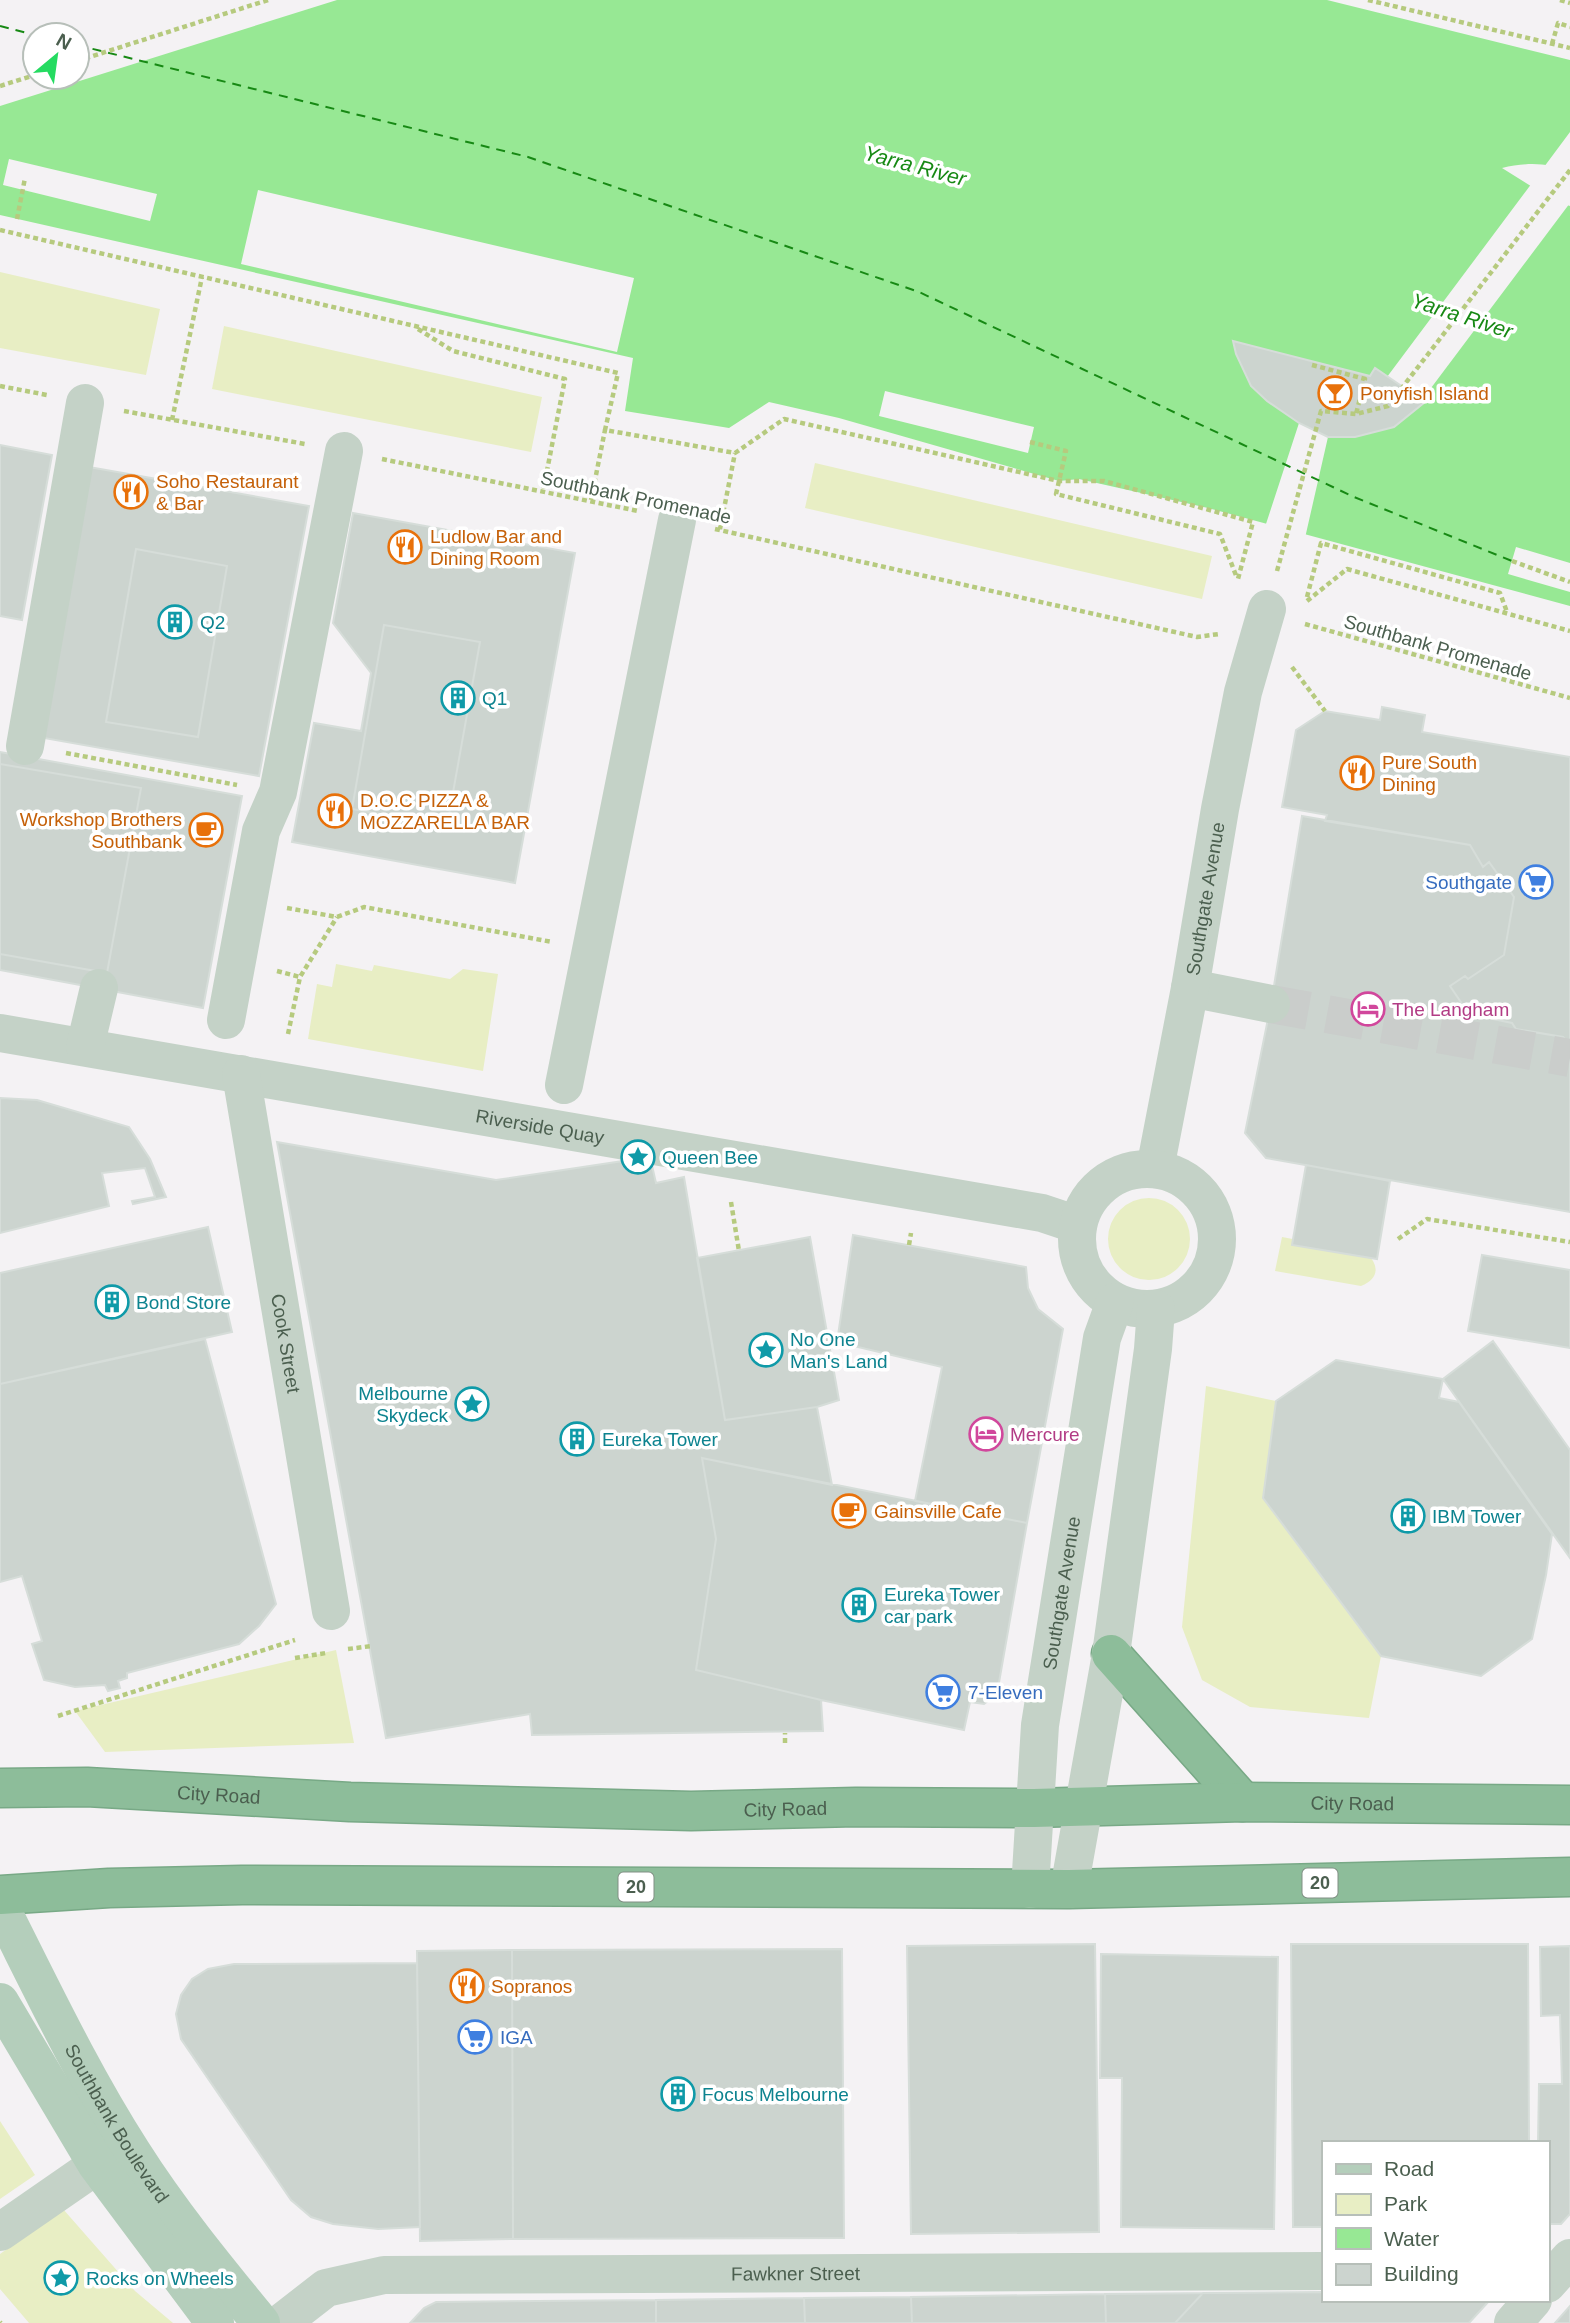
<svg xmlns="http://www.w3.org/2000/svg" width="1570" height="2323" font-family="Helvetica,sans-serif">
	<rect width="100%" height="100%" fill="#f4f2f4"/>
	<path fill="#e8eec4" d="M0 272 160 309 146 375 0 348Z
		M224 326 542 397 531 452 212 389Z
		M815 463 1212 556 1202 599 805 508Z
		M336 964 372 971 374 965 450 979 463 969 498 974 483 1071 308 1039 317 984 332 987Z
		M1108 1239a41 41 0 1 1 82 0a41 41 0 1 1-82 0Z
		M1282 1237 1366 1253C1380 1265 1379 1279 1361 1286L1275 1271Z
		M1206 1386 1276 1401 1263 1498 1381 1656 1369 1718 1250 1707 1202 1680 1182 1627Z
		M336 1650 354 1743 105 1752 75 1711Z
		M0 2121 35 2175 0 2199Z
		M63 2209 135 2291 173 2323H29L0 2289V2254Z"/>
	<path fill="#97e894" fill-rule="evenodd" d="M0 0H1327L1570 60V170C1547 163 1526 162 1502 168L1553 200 1570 206V606L1208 508 1079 479 1059 481 839 418 769 402 729 428 625 411 633 358 0 215ZM35 35H77V77H35Z"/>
	<path fill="#f4f2f4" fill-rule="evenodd" d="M0 0H337L0 106ZM35 35H77V77H35Z
		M1570 132V173L1544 167Z
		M9 159 157 194 150 221 3 185Z
		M1532 183 1555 197 1570 203 1422 400 1425 402 1394 427 1355 437H1328L1305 538 1265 527 1299 423 1310 377 1357 373 1370 376 1375 368 1387 377Z
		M258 190 634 278 617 352 241 264Z
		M885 391 1034 427 1028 453 879 416Z
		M1516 547 1570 563V592L1508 574Z"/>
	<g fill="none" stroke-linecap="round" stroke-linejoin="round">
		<path stroke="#178914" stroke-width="2" stroke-dasharray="9 7" stroke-linecap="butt" d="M0 26 35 35
			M77 45 528 157 919 292 1354 497 1512 561"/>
	</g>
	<path fill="#ccd4cf" stroke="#d6ddd9" stroke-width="2" d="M1233 341 1370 376 1375 368 1425 402 1394 427 1355 437H1328L1299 423 1267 401 1251 386 1236 354Z
		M0 445 52 455 22 620 0 616Z
		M89 467 309 506 259 776 44 738Z
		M353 513 575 553 515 883 292 842 314 723 361 731 371 673 333 623Z
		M136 549 227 566 198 737 106 722Z
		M384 625 480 642 447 826 352 809Z
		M1382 707 1425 715 1422 732 1570 757V1044L1563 1037 1516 1029 1512 1023 1469 1014 1450 986 1465 976 1468 979 1504 955 1514 897 1489 862 1483 867 1470 845 1325 821 1327 815 1282 807 1296 730 1325 711 1380 720Z
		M0 752 242 796 203 1008 0 970Z
		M0 764 141 788 107 973 0 954Z
		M1302 816 1470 845 1483 867 1489 862 1514 897 1504 955 1468 979 1465 976 1450 986 1469 1014 1512 1023 1516 1029 1563 1037 1570 1044V1212L1266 1158 1245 1133 1271 1004Z
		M0 1098 37 1100 129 1127 150 1159 166 1197 133 1204 132 1201 155 1197 145 1168 102 1173 109 1206 0 1233Z
		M277 1142 496 1180 650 1157 656 1183 684 1177 725 1420 817 1407 832 1485 702 1458 716 1539 696 1670 821 1700 823 1731 532 1735 530 1714 386 1738Z
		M1306 1165 1390 1181 1377 1259 1292 1245Z
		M208 1227 232 1332 0 1384V1273Z
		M853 1235 1026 1267 1028 1288 1038 1309 1063 1329 1027 1523 915 1501 942 1367 837 1342Z
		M810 1237 839 1400 817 1407 725 1420 697 1258Z
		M1482 1255 1570 1270V1348L1468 1331Z
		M205 1339 276 1604 259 1626 239 1644 127 1673V1678L118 1681 120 1688 108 1691 105 1685 75 1687 44 1680 32 1644 42 1641 22 1576 0 1582V1384Z
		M1493 1341 1570 1450V1558L1443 1379Z
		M1336 1360 1443 1379 1439 1398 1459 1402 1552 1534 1546 1575 1532 1639 1481 1676 1381 1656 1263 1498 1276 1401Z
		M702 1458 1027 1523 997 1694 984 1704 970 1702 964 1730 821 1700 696 1670 716 1539Z
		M1095 1944 1099 2232 911 2234 907 1946Z
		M1291 1944H1528L1529 2143H1323V2227H1293Z
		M1570 1946V2214L1561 2224H1547V2143H1538L1539 2084H1562L1560 2015 1541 2016 1540 1947Z
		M842 1949 844 2238 513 2239 512 1950Z
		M512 1950 513 2239 420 2241 417 1951Z
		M1101 1954 1278 1957 1274 2229 1121 2227 1122 2078H1100Z
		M417 1963 420 2227 378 2229 333 2224 311 2217 291 2200 181 2039 176 2014 181 1995 192 1979 208 1969 234 1964Z
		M1323 2292V2300H1490L1469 2323H1175L1203 2293Z
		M1323 2292V2300H1490L1469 2323H1106L1105 2294Z
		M1105 2294 1106 2323H912L911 2297Z
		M911 2297 912 2323H805L804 2298Z
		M804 2298 805 2323H656V2300Z
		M656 2300V2323H410L424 2308 436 2302Z
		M1570 2306V2323H1555Z"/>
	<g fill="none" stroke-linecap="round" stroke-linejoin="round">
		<path stroke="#cacdcb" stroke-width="38" stroke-dasharray="38 19" stroke-linecap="butt" d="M1271 1004 1570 1058"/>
		<defs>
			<g id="highway">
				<path d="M1111 1654 1243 1802"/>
				<path id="s7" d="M0 1788 87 1787 350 1802 691 1811 856 1807 1034 1808 1243 1802 1570 1805"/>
				<path d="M0 1895 109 1888 242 1885 1069 1889 1570 1877"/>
			</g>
		</defs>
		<use href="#highway" stroke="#78a986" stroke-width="41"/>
		<path stroke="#b6ca7e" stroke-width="4.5" stroke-dasharray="5 3.5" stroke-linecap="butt" d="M1368 0 1570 48
			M1560 0 1570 3
			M1552 44 1558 23 1570 27
			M77 61 268 0
			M0 86 35 75
			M17 219 25 178
			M0 230 618 373 605 430 735 453 784 419 1059 481H1104L1253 522 1238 579
			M418 329 453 351 565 379 543 491
			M1312 365 1365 379 1356 414
			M0 386 47 395
			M124 411 305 444
			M172 420 202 277
			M1030 442 1066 451 1056 494 1220 534 1237 578
			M382 459 638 511
			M591 500 605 430
			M715 529 1197 637 1219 634
			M720 529 735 453
			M1512 561 1570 582
			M1277 571 1321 411 1356 414 1388 406 1570 170
			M1307 597 1321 543 1500 593 1507 612
			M1307 601 1347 569 1570 631
			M1305 624 1570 698
			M1292 667 1325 711
			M66 753 237 785
			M287 908 337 917 364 907 552 942
			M277 971 300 977
			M288 1034 300 977 337 917
			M731 1202 739 1251
			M1398 1239 1427 1219 1570 1242
			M909 1245 911 1233
			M348 1649 372 1646
			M295 1658 326 1653
			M58 1716 295 1640
			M785 1743V1733
			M0 2322 1 2323"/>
		<g stroke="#c4d2c7" stroke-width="38">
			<path d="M25 746 85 403"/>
			<path d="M1190 988 1271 1004"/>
			<path d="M226 1020 261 831 278 792 344 451"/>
			<path id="s1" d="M0 1033 1042 1213 1078 1225"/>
			<path d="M85 1047 99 988"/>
			<path id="s2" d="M241 1074 331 1611"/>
			<path d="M564 1085 677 520"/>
			<path id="s3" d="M1155 1169 1190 988 1220 809 1243 692 1267 609"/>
			<circle cx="1147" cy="1239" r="70"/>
			<path id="s4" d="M1030 1889 1040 1725 1102 1338 1115 1302"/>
			<path d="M1069 1889 1111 1654 1153 1349 1156 1309"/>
			<path d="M0 2232 97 2165"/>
			<path d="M1547 2284 1570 2258"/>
			<path id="s5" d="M281 2323 326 2288 384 2275 1323 2271"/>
			<path d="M1513 2323 1533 2300"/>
		</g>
		<g stroke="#b4cebb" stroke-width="38">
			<path id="s6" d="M0 1906C42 1989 82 2074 132 2152 170 2212 216 2268 261 2323"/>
			<path d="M0 2002 97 2165 215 2323"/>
		</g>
		<use href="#highway" stroke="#8dbd9a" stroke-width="38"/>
	</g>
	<defs>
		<symbol id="bar-ring" viewBox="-11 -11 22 22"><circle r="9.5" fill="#fff" stroke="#e8710a" stroke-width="1.5"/><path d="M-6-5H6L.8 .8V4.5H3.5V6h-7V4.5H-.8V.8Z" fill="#e8710a"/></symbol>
		<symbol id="restaurant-ring" viewBox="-11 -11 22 22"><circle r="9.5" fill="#fff" stroke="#e8710a" stroke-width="1.5"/><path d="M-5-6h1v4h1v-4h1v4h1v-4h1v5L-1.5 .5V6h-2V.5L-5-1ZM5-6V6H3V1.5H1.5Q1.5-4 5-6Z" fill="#e8710a"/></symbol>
		<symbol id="building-ring" viewBox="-11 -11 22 22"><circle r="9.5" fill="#fff" stroke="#0f9aa8" stroke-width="1.5"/><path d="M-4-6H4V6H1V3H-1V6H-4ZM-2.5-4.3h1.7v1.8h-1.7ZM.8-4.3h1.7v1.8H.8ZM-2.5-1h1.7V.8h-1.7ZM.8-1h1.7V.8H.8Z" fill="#0f9aa8"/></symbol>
		<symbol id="cafe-ring" viewBox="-11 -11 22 22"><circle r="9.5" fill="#fff" stroke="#e8710a" stroke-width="1.5"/><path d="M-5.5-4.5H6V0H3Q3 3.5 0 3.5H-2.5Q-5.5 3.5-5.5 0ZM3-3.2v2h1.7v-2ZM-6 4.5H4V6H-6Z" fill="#e8710a"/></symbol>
		<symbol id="supermarket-ring" viewBox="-11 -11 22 22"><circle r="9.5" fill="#fff" stroke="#3f7fe0" stroke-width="1.5"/><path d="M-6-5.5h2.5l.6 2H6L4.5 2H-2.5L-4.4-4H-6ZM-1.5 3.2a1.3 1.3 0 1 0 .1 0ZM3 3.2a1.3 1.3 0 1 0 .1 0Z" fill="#3f7fe0"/></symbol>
		<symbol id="hotel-ring" viewBox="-11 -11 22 22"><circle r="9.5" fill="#fff" stroke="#d1479c" stroke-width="1.5"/><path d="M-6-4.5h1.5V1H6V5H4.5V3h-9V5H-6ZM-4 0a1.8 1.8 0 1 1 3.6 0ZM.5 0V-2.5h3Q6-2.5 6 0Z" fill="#d1479c"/></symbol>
		<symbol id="sight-ring" viewBox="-11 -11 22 22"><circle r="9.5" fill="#fff" stroke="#0f9aa8" stroke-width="1.5"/><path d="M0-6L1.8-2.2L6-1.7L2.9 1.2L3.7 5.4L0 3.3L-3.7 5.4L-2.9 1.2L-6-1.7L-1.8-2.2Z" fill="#0f9aa8"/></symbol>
	</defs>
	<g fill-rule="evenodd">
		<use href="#bar-ring" x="1316" y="374" width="38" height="38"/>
		<use href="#restaurant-ring" x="112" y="473" width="38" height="38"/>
		<use href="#restaurant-ring" x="386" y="528" width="38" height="38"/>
		<use href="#building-ring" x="156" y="603" width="38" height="38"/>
		<use href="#building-ring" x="439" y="679" width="38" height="38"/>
		<use href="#restaurant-ring" x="1338" y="754" width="38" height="38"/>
		<use href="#restaurant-ring" x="316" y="792" width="38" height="38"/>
		<use href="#cafe-ring" x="187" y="811" width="38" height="38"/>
		<use href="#supermarket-ring" x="1517" y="863" width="38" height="38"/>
		<use href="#hotel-ring" x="1349" y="990" width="38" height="38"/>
		<use href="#sight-ring" x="619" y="1138" width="38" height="38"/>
		<use href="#building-ring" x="93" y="1283" width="38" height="38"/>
		<use href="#sight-ring" x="747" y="1331" width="38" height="38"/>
		<use href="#sight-ring" x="453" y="1385" width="38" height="38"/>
		<use href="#hotel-ring" x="967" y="1415" width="38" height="38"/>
		<use href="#building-ring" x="558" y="1420" width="38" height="38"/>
		<use href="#cafe-ring" x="830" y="1492" width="38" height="38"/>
		<use href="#building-ring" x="1389" y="1497" width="38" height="38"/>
		<use href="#building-ring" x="840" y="1586" width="38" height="38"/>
		<use href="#supermarket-ring" x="924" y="1673" width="38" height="38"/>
		<use href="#restaurant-ring" x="448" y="1967" width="38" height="38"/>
		<use href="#supermarket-ring" x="456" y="2018" width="38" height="38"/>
		<use href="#building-ring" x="659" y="2075" width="38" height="38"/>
		<use href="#sight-ring" x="42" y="2259" width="38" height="38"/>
	</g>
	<g text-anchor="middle" stroke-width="7" stroke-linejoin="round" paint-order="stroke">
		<g fill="#fff" stroke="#818f84" stroke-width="2">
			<rect x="1302.5" y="1868.5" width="35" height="29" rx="5"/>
			<rect x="618.5" y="1872.5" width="35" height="29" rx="5"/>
		</g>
		<g font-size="18" font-weight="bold" fill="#4b5f4f">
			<text x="1320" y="1889">20</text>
			<text x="636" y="1893">20</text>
		</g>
		<g font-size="19" fill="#c56008" stroke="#fff" text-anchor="start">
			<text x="1360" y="400">Ponyfish Island</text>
			<text x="156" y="488">Soho Restaurant<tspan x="156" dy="22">&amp; Bar</tspan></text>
			<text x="430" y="543">Ludlow Bar and<tspan x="430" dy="22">Dining Room</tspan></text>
			<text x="1382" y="769">Pure South<tspan x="1382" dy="22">Dining</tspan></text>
			<text x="360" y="807">D.O.C PIZZA &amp;<tspan x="360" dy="22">MOZZARELLA BAR</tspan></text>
			<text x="182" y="826" text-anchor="end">Workshop Brothers<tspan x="182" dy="22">Southbank</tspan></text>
			<text x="874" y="1518">Gainsville Cafe</text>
			<text x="491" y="1993">Sopranos</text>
		</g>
		<g font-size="19" fill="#4b5f4f" stroke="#fff">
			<text transform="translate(636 497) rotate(12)" y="7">Southbank Promenade</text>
			<text transform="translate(1438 647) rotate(16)" y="7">Southbank Promenade</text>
			<text dy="7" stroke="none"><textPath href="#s3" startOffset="275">Southgate Avenue</textPath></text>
			<text dy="7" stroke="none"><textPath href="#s1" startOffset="548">Riverside Quay</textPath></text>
			<text dy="7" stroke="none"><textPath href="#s2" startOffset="273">Cook Street</textPath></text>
			<text dy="7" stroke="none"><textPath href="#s4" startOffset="298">Southgate Avenue</textPath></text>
			<text dy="7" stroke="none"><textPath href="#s7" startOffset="219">City Road</textPath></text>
			<text dy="7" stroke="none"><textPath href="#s7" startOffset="1353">City Road</textPath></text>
			<text dy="7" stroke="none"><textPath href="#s7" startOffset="786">City Road</textPath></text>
			<text dy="7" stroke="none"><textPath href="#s6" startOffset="247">Southbank Boulevard</textPath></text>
			<text dy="7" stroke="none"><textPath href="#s5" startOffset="528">Fawkner Street</textPath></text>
		</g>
		<g font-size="19" fill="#0d838f" stroke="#fff" text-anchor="start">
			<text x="200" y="629">Q2</text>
			<text x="482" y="705">Q1</text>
			<text x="662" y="1164">Queen Bee</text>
			<text x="136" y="1309">Bond Store</text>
			<text x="790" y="1346">No One<tspan x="790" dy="22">Man's Land</tspan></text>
			<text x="448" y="1400" text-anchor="end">Melbourne<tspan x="448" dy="22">Skydeck</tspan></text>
			<text x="602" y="1446">Eureka Tower</text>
			<text x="1432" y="1523">IBM Tower</text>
			<text x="884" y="1601">Eureka Tower<tspan x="884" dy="22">car park</tspan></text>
			<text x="702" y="2101">Focus Melbourne</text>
			<text x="86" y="2285">Rocks on Wheels</text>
		</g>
		<g font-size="19" fill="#366cbe" stroke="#fff" text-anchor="start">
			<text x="1512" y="889" text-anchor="end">Southgate</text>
			<text x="968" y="1699">7-Eleven</text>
			<text x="500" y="2044">IGA</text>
		</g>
		<g font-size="19" fill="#b23c85" stroke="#fff" text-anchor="start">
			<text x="1392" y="1016">The Langham</text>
			<text x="1010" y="1441">Mercure</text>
		</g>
		<g font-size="21" font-style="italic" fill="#178914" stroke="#fff">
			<text transform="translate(915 166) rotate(15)" y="7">Yarra River</text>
			<text transform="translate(1462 316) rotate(18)" y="7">Yarra River</text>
		</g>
	</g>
	<rect x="1322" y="2141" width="228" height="161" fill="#ffffff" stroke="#b7bfb9" stroke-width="2"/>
	<rect x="1336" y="2164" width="35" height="10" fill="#b4cebb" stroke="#b7bfb9" stroke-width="2"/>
	<text x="1384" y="2176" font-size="21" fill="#4b5f4f">Road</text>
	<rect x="1336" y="2194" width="35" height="21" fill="#e8eec4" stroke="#b7bfb9" stroke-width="2"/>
	<text x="1384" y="2211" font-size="21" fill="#4b5f4f">Park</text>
	<rect x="1336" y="2228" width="35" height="21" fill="#97e894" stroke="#b7bfb9" stroke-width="2"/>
	<text x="1384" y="2246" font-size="21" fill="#4b5f4f">Water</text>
	<rect x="1336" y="2264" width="35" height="21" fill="#ccd4cf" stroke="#b7bfb9" stroke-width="2"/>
	<text x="1384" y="2281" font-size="21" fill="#4b5f4f">Building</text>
	<g transform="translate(56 56) rotate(29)"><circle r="33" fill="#ffffff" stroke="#b7bfb9" stroke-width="2"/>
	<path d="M0-5L12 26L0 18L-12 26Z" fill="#25db61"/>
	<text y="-10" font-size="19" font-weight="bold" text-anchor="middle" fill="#4b5f4f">N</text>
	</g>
</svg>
